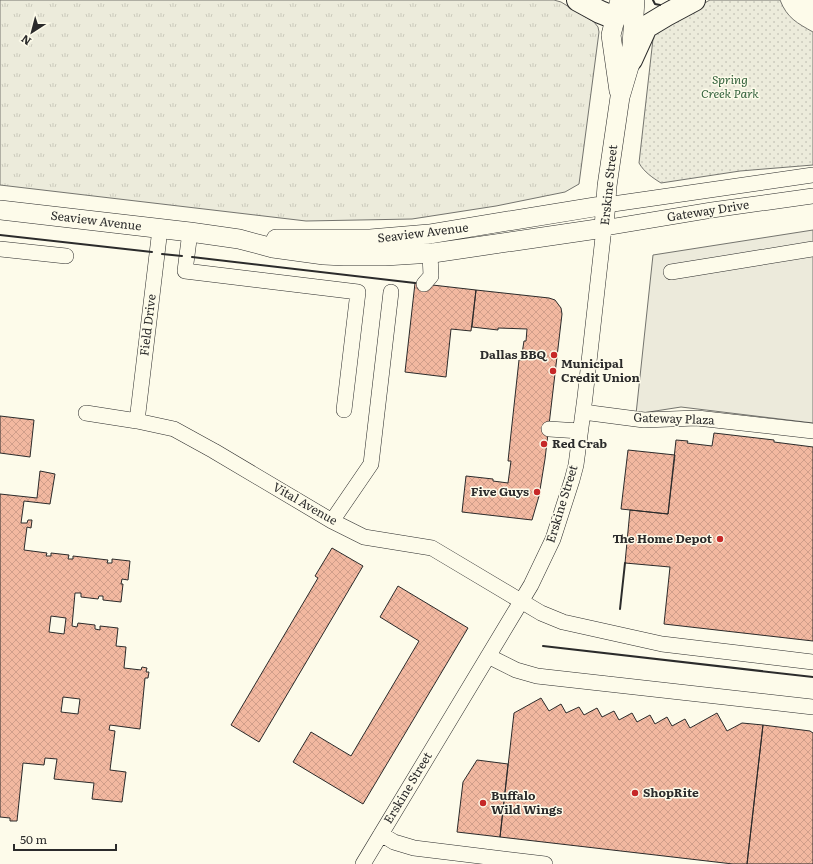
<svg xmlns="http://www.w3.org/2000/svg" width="813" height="864" font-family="Literata,serif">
	<defs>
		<pattern id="grass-tufts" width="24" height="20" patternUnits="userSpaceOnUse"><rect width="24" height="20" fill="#ecebdb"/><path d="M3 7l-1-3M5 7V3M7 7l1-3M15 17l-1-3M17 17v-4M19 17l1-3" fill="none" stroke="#cbcabc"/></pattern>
		<pattern id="park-dots" width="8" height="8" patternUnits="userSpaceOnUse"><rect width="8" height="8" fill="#ecebdb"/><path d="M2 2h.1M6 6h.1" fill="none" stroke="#cbcabc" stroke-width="1.8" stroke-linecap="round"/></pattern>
		<pattern id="building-cross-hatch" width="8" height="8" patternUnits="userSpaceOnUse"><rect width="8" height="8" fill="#f2b8a0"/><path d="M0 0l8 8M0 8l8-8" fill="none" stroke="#d09e8a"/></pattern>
	</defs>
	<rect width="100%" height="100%" fill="#fdfbea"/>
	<path fill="url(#grass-tufts)" stroke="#74746e" d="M0 0H554L561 2 594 22 598 27 599 32 579 184 565 192 496 206 412 219 306 221 0 185Z"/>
	<path fill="url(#park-dots)" stroke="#74746e" d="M710 0H780C787 18 797 23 813 32V165L740 171 661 183C653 178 644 172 639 163L654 30Z"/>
	<path fill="#eceadb" stroke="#74746e" d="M813 230V423L681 407 636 414 653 255Z"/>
	<path fill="url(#building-cross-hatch)" stroke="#2b2b2b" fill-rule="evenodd" d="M415 283 476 290 471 331 451 329 446 377 405 372Z
		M476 290 549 298 555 300 561 308 562 314 545 459 539 496 532 520 462 512 466 476 493 479V481L508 483 511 461H508L519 360H521L524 341H526L527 329 498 328V330L472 327Z
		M0 416 34 420 30 457 0 453Z
		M714 433 774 440V442L813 447V641L664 624 670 567 625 563 630 510 668 514 676 440 688 441 687 443 712 446Z
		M628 450 675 455 668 514 621 509Z
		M40 471 55 474 50 504 24 501 21 523H27L28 520H32L31 528 27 527 24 550 47 553 46 556H51V553L69 555 68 559H73V556L108 560 107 563H112V559L130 561 128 580 122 579 121 584H123L121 602 103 600V596H99L98 599 81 597V593H75L72 626 77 627 78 623 95 625V629L100 630V626L118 628 116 646 126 647 124 668 141 670 142 667 147 668 146 672H149L148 678H145L140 729 110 725 109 730 115 731 110 770 126 772 122 802 92 799 94 783 54 779 57 759 45 758 44 765 23 763 17 821H10V818L0 817V494L37 498ZM51 616 66 618 64 634 49 632ZM63 697 80 699 78 714 61 712Z
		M332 548 363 566 259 742 231 725 318 578 315 576Z
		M398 586 468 628 363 804 293 762 311 732 351 756 419 641 380 617Z
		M541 698 549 711 561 704 566 713 579 707 584 715 597 708 602 717 614 711 619 720 632 713 637 722 650 715 655 724 667 717 672 726 685 719 690 728 717 713 727 731 742 723 763 725 747 864H733L500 837 514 713Z
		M763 725 810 731 813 733V864H747Z
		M477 760 508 764 500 837 457 832 463 782Z"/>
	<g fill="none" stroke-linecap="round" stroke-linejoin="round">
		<defs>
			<path id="minor" d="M606 205 813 175
				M190 232 185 271 358 292 344 410
				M0 249 66 256
				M671 272 813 249
				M424 284 431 276 430 254
				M583 412 644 420 697 418 813 431
				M86 413 137 421 174 429 214 451 332 521 364 537 432 548 541 613 563 622 662 644 813 662
				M137 421 160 229
				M549 429 580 431
				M332 521 371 464 391 292
				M488 656 516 670 537 676 813 707
				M381 834 394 842 414 848 545 864
				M363 864 531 585 553 539 572 480 576 465 585 397 604 228 712 210 813 196"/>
			<path id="major" d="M619 91 611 35 620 0
				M0 210 190 232 239 239 273 248 324 255 344 256H385L433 253 604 228 607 186 620 97 631 60 635 0
				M276 239H370L429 234 606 205"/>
			<path id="highway" d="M578 0 600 12 615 18
				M631 60 646 27 666 15 694 0"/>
		</defs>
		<use href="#minor" stroke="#2b2b2b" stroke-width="16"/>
		<use href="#major" stroke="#2b2b2b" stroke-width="20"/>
		<use href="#highway" stroke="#2b2b2b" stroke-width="24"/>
		<use href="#minor" stroke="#fdfbea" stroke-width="15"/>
		<use href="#major" stroke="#fdfbea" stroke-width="19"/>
		<use href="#highway" stroke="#fdfbea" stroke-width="22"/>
		<path stroke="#2b2b2b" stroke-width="2" d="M653 0 655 4 660 5
			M0 235 152 252
			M162 254 182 256
			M192 257 415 283
			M620 609 625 563
			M543 646 813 677"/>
	</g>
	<g fill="#c62828" stroke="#fdfbea" stroke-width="1.5">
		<circle cx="554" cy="355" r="4"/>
		<circle cx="553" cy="371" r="4"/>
		<circle cx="544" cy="444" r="4"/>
		<circle cx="537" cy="492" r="4"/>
		<circle cx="720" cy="539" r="4"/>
		<circle cx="635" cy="793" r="4"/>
		<circle cx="483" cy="803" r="4"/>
	</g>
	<g text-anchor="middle" stroke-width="3" stroke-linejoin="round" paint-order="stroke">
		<g font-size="12" font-style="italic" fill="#34623c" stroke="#fdfbea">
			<text x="730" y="84">Spring<tspan x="730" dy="14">Creek Park</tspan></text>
		</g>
		<g font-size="12" fill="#2b2b2b" stroke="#fdfbea">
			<text transform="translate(609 185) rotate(-84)" y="4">Erskine Street</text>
			<text transform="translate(708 211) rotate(-9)" y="4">Gateway Drive</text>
			<text transform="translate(96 221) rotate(7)" y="4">Seaview Avenue</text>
			<text transform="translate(423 233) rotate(-7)" y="4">Seaview Avenue</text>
			<text transform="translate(148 325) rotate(-83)" y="4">Field Drive</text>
			<text transform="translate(674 419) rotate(2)" y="4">Gateway Plaza</text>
			<text transform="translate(305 504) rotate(30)" y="4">Vital Avenue</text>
			<text transform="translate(562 504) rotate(-73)" y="4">Erskine Street</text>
			<text transform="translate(408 788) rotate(-59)" y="4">Erskine Street</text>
		</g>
		<g font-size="12" font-weight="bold" fill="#2b2b2b" stroke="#fdfbea" text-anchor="start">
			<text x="546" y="359" text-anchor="end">Dallas BBQ</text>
			<text x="561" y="368">Municipal<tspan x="561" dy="14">Credit Union</tspan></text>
			<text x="552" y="448">Red Crab</text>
			<text x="529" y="496" text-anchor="end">Five Guys</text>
			<text x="712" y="543" text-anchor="end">The Home Depot</text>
			<text x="643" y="797">ShopRite</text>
			<text x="491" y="800">Buffalo<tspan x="491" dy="14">Wild Wings</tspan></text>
		</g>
	</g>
	<g transform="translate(32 32) rotate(216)" stroke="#fdfbea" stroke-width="3" paint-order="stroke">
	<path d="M0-3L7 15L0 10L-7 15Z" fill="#2b2b2b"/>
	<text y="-6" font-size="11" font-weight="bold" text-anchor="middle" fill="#2b2b2b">N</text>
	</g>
	<path d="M14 844v6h102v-6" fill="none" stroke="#2b2b2b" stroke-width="2"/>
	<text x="20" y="844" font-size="12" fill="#2b2b2b" stroke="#fdfbea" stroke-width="3" paint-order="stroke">50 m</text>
</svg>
